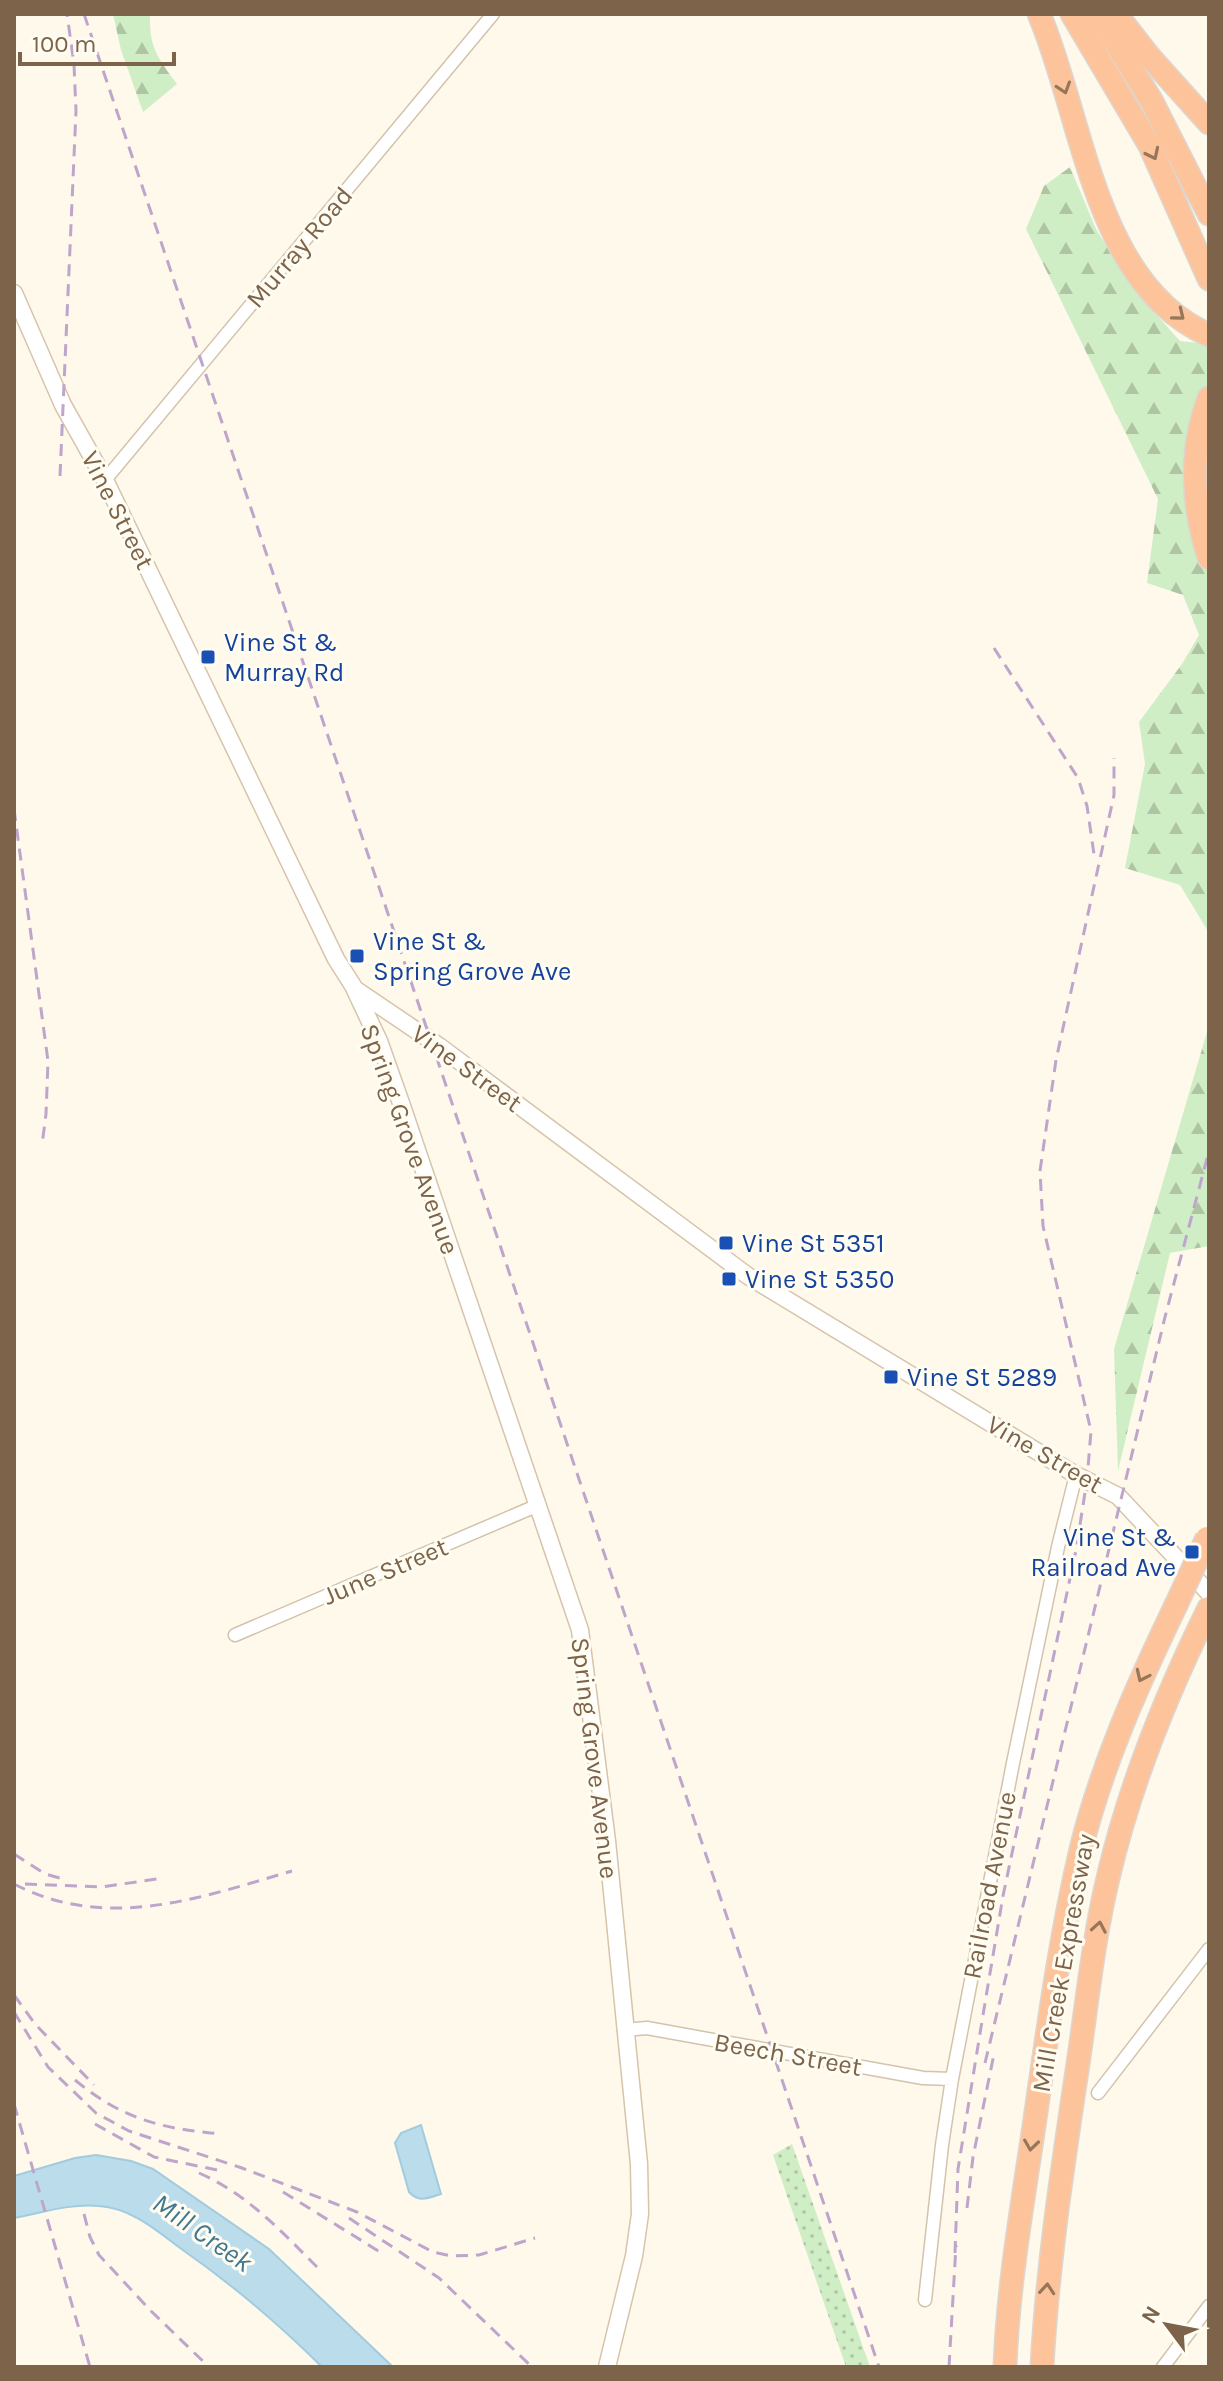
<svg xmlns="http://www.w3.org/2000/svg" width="1223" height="2381" font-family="Karla,sans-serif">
	<defs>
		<pattern id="grass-dots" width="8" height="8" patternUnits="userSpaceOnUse" patternTransform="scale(2)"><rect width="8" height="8" fill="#d0eec6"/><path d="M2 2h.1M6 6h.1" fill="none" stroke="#aec4a3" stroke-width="1.8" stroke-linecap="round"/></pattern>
		<pattern id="forest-firs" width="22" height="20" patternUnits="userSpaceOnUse" patternTransform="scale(2)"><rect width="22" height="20" fill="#d0eec6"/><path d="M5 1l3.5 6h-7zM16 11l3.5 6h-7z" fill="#aec4a3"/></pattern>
	</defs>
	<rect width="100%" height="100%" fill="#fef9ea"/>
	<path fill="url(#grass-dots)" d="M792 2144 870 2367H846L773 2155Z"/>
	<path fill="url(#forest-firs)" d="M113 14H150C149 48 158 58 177 84L143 112 121 50Z
		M1070 167 1096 229 1131 286 1180 341 1209 344V383L1195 419 1200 553 1209 572V933L1180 885 1125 868 1145 764 1139 722 1182 664 1199 635 1183 595 1147 583 1158 499 1026 229 1044 186Z
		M1209 1025V1246L1170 1253 1118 1471 1114 1349Z"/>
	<path fill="#bbddeb" stroke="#a1cbde" stroke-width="2" d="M421 2125 441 2194C428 2198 419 2203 409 2192L395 2143 401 2133Z
		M96 2155 131 2161 153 2169 269 2249 393 2367H322C277 2322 233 2285 180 2248 156 2230 131 2208 99 2206 71 2203 41 2213 14 2218V2176L75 2158Z"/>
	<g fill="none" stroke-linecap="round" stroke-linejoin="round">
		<defs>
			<path id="minor" d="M105 480 493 14
				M235 1635 536 1506
				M624 2030 647 2028 923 2078 952 2079
				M1098 2093 1209 1949
				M925 2300 942 2145 952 2079 1013 1763 1058 1547 1076 1475
				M1163 2367 1209 2306"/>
			<path id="secondary" d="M14 293 63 405 105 480 336 959 355 989 439 1046 748 1276 1076 1475 1118 1496 1209 1593
				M355 990 379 1041 401 1103 580 1630 607 1841 639 2164 640 2214 634 2256 607 2367"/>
			<path id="motorway" d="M1039 14C1083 116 1094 285 1209 335
				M1072 14 1150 146 1209 279
				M1097 14 1151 100 1209 214
				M1116 14 1148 55 1209 123
				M1209 398C1189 451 1192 505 1209 558
				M1005 2367C1008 2284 1023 2202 1035 2119 1048 2029 1060 1938 1081 1849 1102 1764 1138 1684 1176 1605
				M1042 2367C1047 2272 1061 2178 1075 2084 1086 2014 1092 1943 1109 1874 1131 1781 1167 1693 1209 1608"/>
		</defs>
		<use href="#minor" stroke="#d3c3ad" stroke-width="15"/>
		<use href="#secondary" stroke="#d6c4ab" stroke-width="19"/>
		<use href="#motorway" stroke="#ddd6d0" stroke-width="25"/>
		<use href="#minor" stroke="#fff" stroke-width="12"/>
		<use href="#secondary" stroke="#fff" stroke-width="16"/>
		<use href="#motorway" stroke="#fdc49c" stroke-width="22"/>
		<path stroke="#bfa5cb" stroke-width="3" stroke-dasharray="12 8" stroke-linecap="butt" d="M84 14 879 2367
			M60 476 76 111 74 64 67 14
			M994 648 1078 778 1087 806 1095 861
			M14 809 48 1061 46 1114 42 1145
			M14 1854 45 1874 67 1880
			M14 1884C107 1932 199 1898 292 1871
			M25 1884 101 1887 164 1878
			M14 1995 35 2024 94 2085
			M14 2012 48 2067 96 2113 129 2131 242 2168 357 2212 433 2252 452 2256 479 2255 535 2238
			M985 2063 1165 1317 1209 1151
			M75 2080C122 2119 162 2129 222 2134
			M14 2104 90 2367
			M95 2124 154 2157 217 2170
			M199 2173C247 2194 280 2230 317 2267
			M283 2192 380 2252
			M967 2208 973 2157 994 2054
			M84 2214 90 2237 99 2255 151 2311 209 2367
			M349 2218 439 2278 532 2367
			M955 2253 958 2169 983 2015 1003 1896 1076 1550 1087 1480 1091 1431 1043 1226 1040 1171 1056 1060 1114 795V758
			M949 2367 956 2245"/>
		<defs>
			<path id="motorway-bridge" d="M1176 1605 1207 1538"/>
		</defs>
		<use href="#motorway-bridge" stroke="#ddd6d0" stroke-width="25" stroke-linecap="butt"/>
		<use href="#motorway-bridge" stroke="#fdc49c" stroke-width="22"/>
	</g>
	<defs><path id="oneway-chevron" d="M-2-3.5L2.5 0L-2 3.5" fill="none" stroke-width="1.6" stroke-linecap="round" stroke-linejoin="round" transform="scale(2)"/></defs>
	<g stroke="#97765a">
		<use href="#oneway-chevron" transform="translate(1064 88) rotate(72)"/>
		<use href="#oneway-chevron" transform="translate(1153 154) rotate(64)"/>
		<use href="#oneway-chevron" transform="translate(1179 315) rotate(39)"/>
		<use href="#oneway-chevron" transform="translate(1142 1676) rotate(115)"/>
		<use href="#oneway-chevron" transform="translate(1099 1927) rotate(-80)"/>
		<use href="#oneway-chevron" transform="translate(1031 2145) rotate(98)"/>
		<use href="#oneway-chevron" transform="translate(1047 2289) rotate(-85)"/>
	</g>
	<g fill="#1a4fb4" stroke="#fffcf2" stroke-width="3">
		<rect x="200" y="649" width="16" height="16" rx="4"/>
		<rect x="349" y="948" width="16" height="16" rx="4"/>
		<rect x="718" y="1235" width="16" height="16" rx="4"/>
		<rect x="721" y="1271" width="16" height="16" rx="4"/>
		<rect x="883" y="1369" width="16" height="16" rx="4"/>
		<rect x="1184" y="1544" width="16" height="16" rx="4"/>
	</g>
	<g text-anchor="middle" stroke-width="6" stroke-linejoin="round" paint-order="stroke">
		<g font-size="26" fill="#7d6349" stroke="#fffcf2">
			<text transform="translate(299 247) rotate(-50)" y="9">Murray Road</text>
			<text transform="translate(118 510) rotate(63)" y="9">Vine Street</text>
			<text transform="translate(467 1068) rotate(36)" y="9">Vine Street</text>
			<text transform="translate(410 1139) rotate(70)" y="9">Spring Grove Avenue</text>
			<text transform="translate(1045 1454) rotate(30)" y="9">Vine Street</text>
			<text transform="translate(385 1571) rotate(-23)" y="9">June Street</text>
			<text transform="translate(595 1758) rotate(83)" y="9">Spring Grove Avenue</text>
			<text transform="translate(989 1885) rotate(-79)" y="9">Railroad Avenue</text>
			<text transform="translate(1063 1963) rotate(-80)" y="9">Mill Creek Expressway</text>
			<text transform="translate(788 2054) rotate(10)" y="9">Beech Street</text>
		</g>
		<g font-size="26" fill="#164399" stroke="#fffcf2" text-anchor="start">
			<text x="224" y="651">Vine St &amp;<tspan x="224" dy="30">Murray Rd</tspan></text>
			<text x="373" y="950">Vine St &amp;<tspan x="373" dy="30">Spring Grove Ave</tspan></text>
			<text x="742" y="1252">Vine St 5351</text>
			<text x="745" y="1288">Vine St 5350</text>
			<text x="907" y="1386">Vine St 5289</text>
			<text x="1176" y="1546" text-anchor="end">Vine St &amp;<tspan x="1176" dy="30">Railroad Ave</tspan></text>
		</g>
		<g font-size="28" font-style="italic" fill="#417891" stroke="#fffcf2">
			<text transform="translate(203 2232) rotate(35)" y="10">Mill Creek</text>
		</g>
	</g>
	<rect width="1223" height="2381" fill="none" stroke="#7d6349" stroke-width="32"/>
	<g transform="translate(1167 2325) rotate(302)" stroke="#fffcf2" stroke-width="6" paint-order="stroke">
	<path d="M0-6L14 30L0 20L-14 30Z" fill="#7d6349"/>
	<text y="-12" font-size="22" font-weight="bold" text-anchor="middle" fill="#7d6349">N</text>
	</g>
	<path d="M20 52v12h154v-12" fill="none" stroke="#7d6349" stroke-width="4"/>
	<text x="32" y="52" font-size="24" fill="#7d6349" stroke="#fffcf2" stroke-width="6" paint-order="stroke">100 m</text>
</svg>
